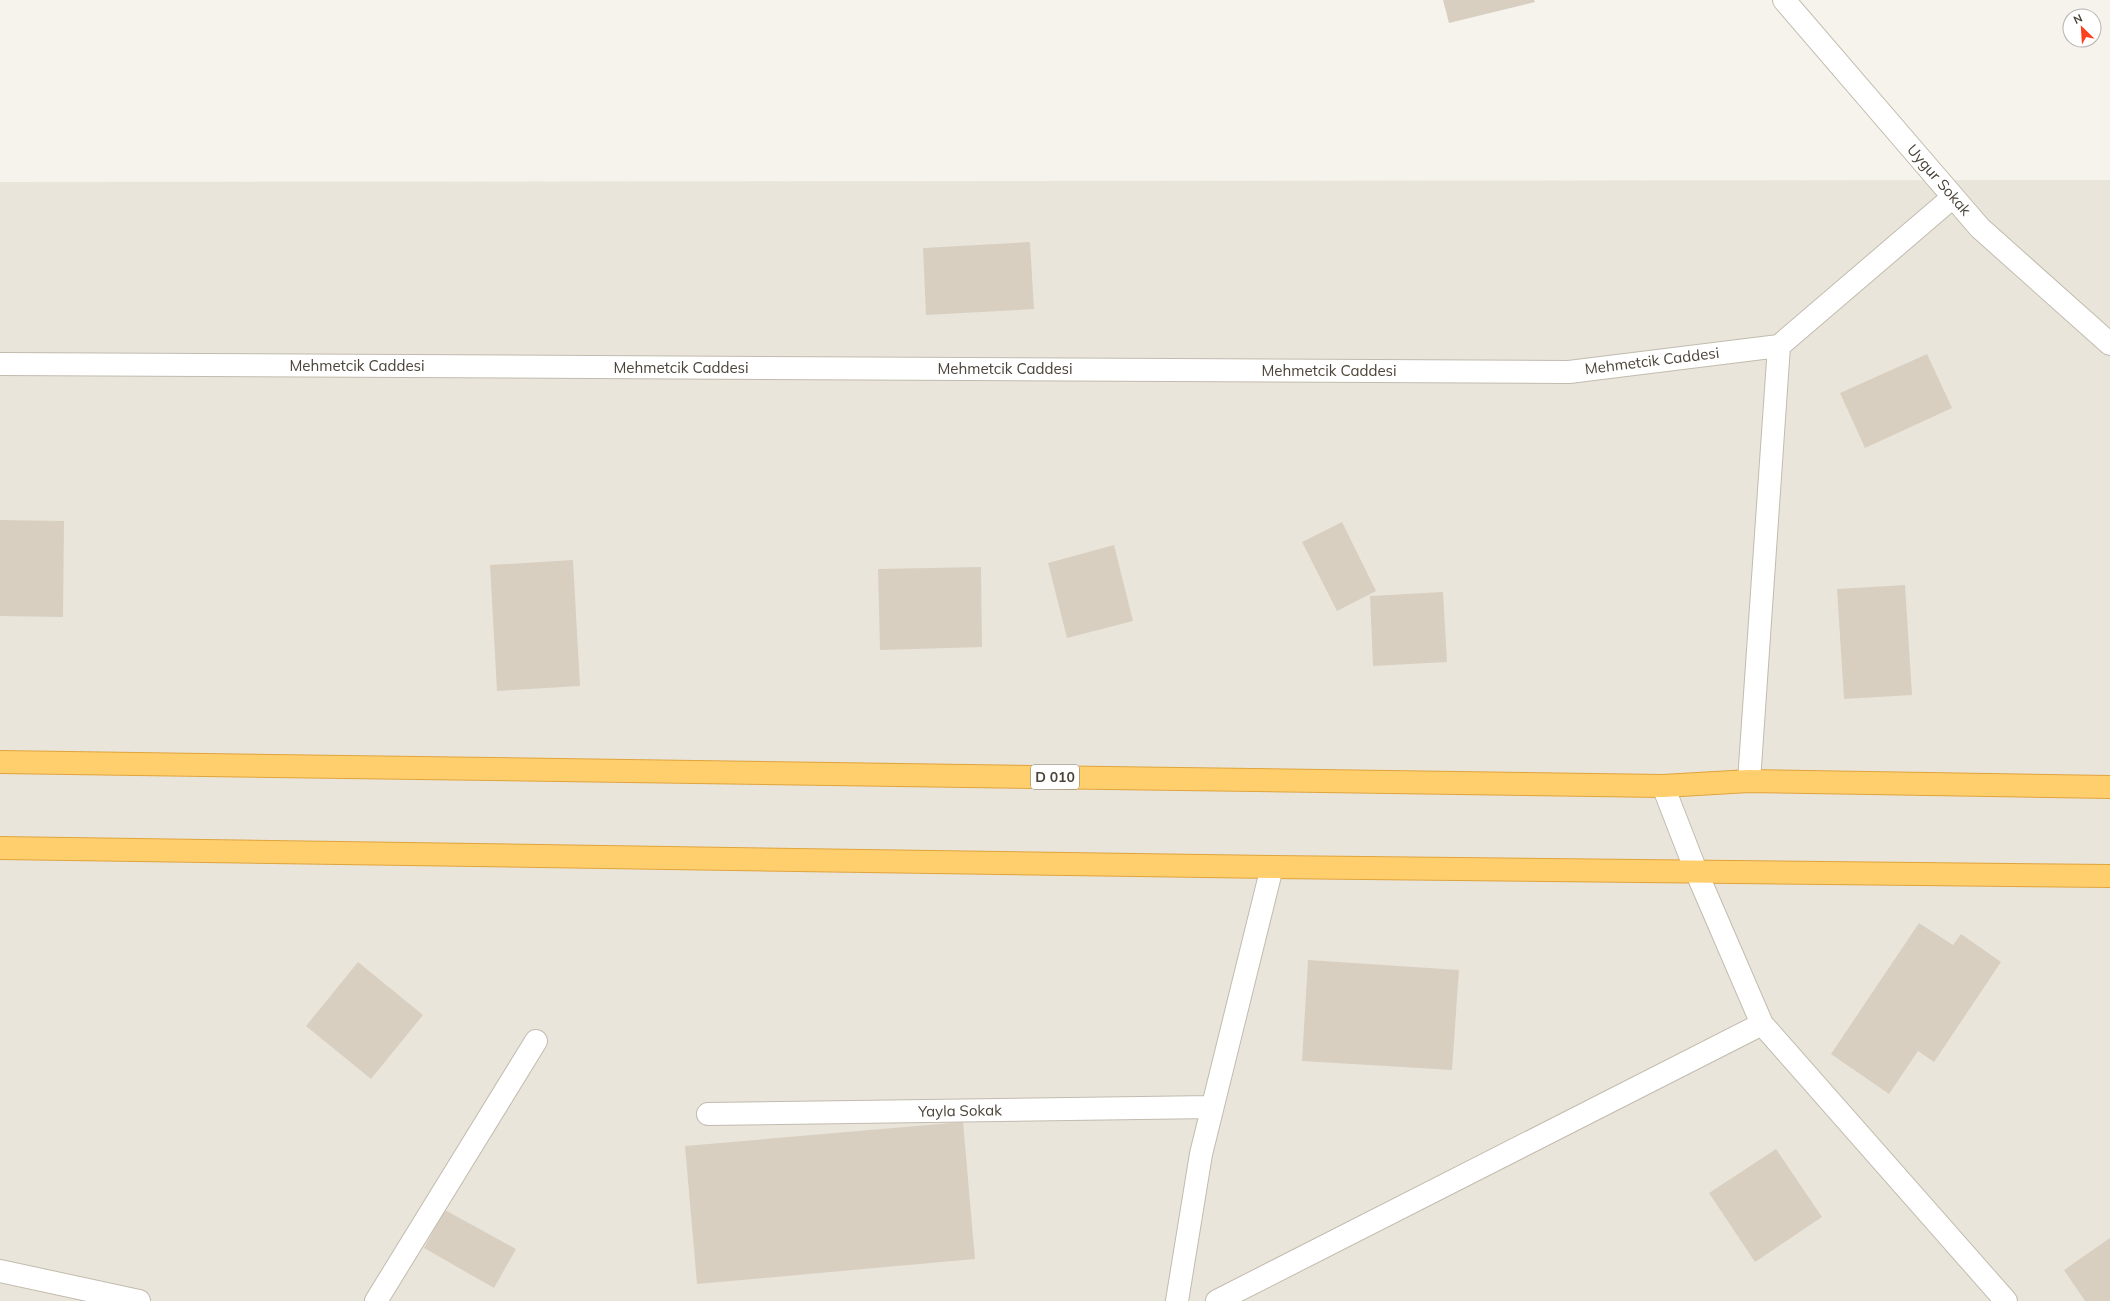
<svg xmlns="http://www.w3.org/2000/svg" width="2110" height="1301" font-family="Mulish,sans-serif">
	<rect width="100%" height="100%" fill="#f6f3ec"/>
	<path fill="#eae5da" d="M2110 180V1301H0V182Z"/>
	<path fill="#d8cfc1" d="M1443 0H1534L1535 2 1449 23Z
		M1030 242 1034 309 926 315 923 248Z
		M1927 354 1952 408 1865 448 1840 393Z
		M0 520 64 521 63 617 0 616Z
		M1342 522 1376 591 1337 611 1302 542Z
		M1114 545 1133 621 1067 638 1048 563Z
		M573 560 580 686 497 691 490 565Z
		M981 567 982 647 880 650 878 569Z
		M1905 585 1912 695 1844 699 1837 589Z
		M1443 592 1447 662 1373 666 1370 596Z
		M1919 923 1953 945 1961 934 2001 962 1934 1062 1918 1051 1889 1094 1831 1054Z
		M1308 960 1459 970 1452 1070 1302 1061Z
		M358 962 423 1015 371 1079 306 1026Z
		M963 1122 975 1259 697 1284 685 1146Z
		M1776 1149 1822 1217 1755 1262 1709 1193Z
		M445 1210 516 1249 494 1288 424 1248Z
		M2110 1238V1301H2085L2064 1270Z"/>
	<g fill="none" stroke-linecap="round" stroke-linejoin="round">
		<defs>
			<path id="minor" d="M1784 0 1980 228 2110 344
				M0 364 1569 372 1779 346 1953 197
				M1749 781 1779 346
				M1663 786 1696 871 1762 1024 2006 1301
				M708 1114 1212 1107
				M0 1271 139 1301
				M376 1301 536 1041
				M1177 1301 1201 1154 1272 867
				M1217 1301 1762 1024"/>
			<path id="highway" d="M0 762 1663 786 1749 781 2110 787
				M0 848 1272 867 2110 876"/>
		</defs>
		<use href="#minor" stroke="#c2bbae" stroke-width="24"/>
		<use href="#highway" stroke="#e0a43c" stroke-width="24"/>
		<use href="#minor" stroke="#fff" stroke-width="22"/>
		<use href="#highway" stroke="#ffcf6e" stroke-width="22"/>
	</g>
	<g text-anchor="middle" stroke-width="4" stroke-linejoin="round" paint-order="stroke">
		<rect fill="#fff" stroke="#817c74" stroke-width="1" x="1031" y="765" width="48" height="24" rx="3"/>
		<g font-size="14" font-weight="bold" fill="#4b4439">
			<text x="1055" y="782">D 010</text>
		</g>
		<g font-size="15" fill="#4b4439" stroke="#fff">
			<text transform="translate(1939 180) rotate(49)" y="5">Uygur Sokak</text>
			<text transform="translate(1652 361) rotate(-7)" y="5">Mehmetcik Caddesi</text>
			<text x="357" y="371">Mehmetcik Caddesi</text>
			<text x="681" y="373">Mehmetcik Caddesi</text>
			<text x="1005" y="374">Mehmetcik Caddesi</text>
			<text x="1329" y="376">Mehmetcik Caddesi</text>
			<text transform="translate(960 1111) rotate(-1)" y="5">Yayla Sokak</text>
		</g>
	</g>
	<g transform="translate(2082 28) rotate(335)"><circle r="19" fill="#ffffff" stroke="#b7b4b0"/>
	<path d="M0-3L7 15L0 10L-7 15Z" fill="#fc3f1d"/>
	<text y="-6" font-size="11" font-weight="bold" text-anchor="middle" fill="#4b4439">N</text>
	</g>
</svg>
